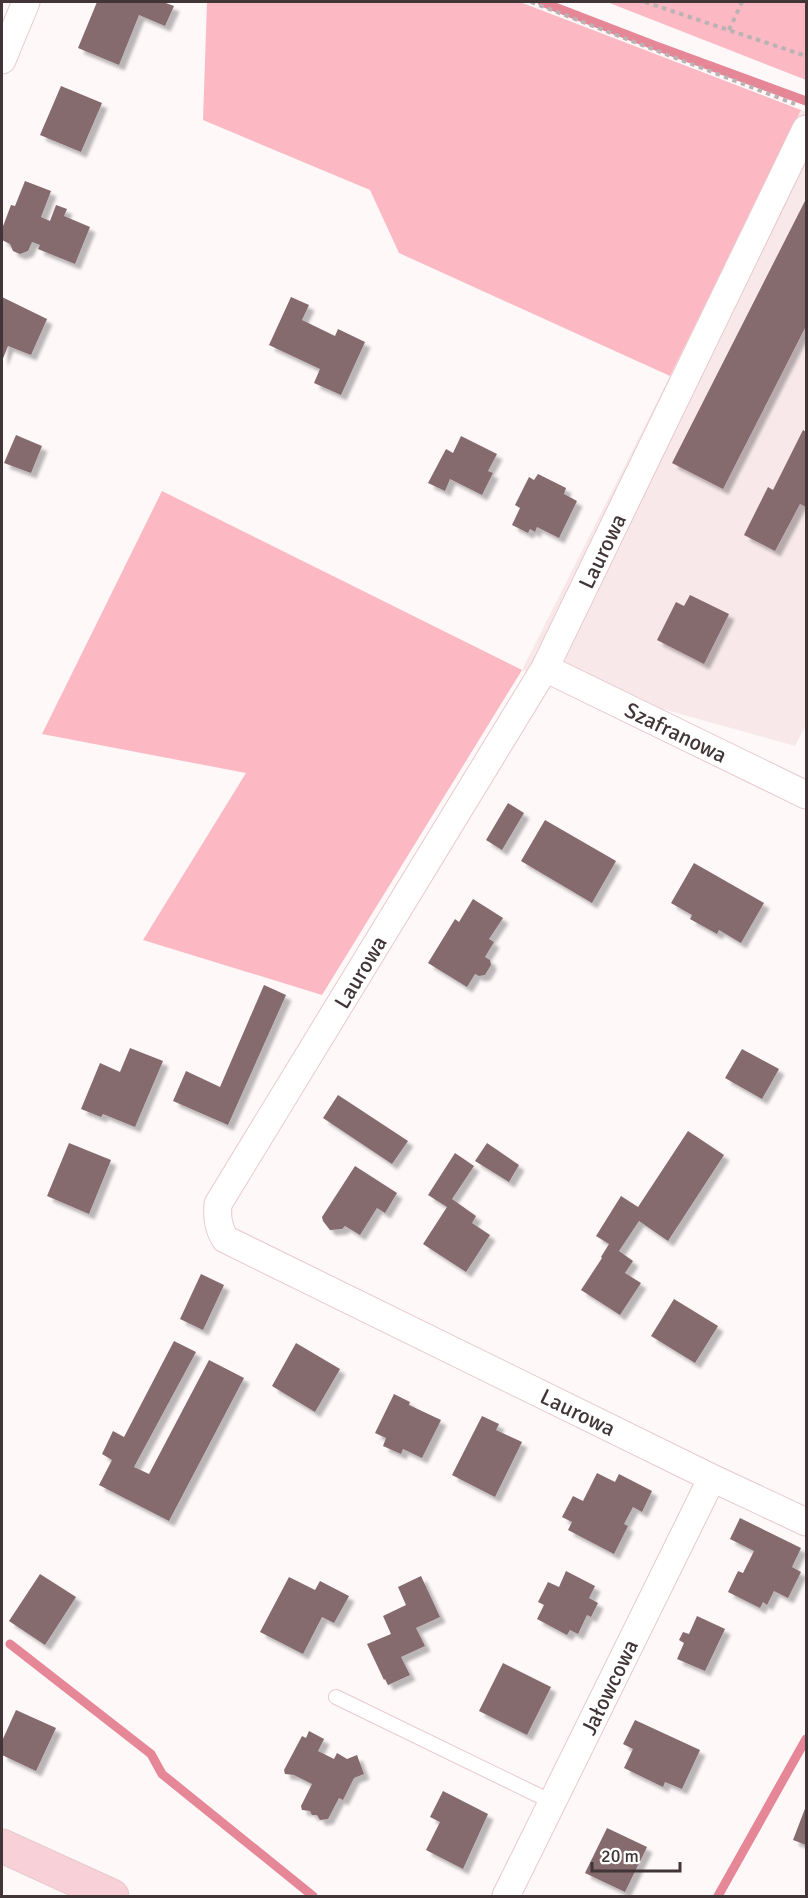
<svg xmlns="http://www.w3.org/2000/svg" width="808" height="1898" font-family="Signika,sans-serif">
	<defs>
		<filter id="shadow"><feDropShadow dx="5.5" dy="5.5" stdDeviation="1.5" flood-color="#0004"/></filter>
	</defs>
	<rect width="100%" height="100%" fill="#fef8f9"/>
	<path fill="#f8e8ea" d="M801 110 806 112V725L795 746 522 670 670 376Z"/>
	<path fill="#fcb9c3" d="M207 2H520L801 110 670 376 399 253 370 190 203 120Z
		M607 2H806V80Z
		M162 491 522 670 322 995 143 940 246 773 42 734Z"/>
	<g fill="none" stroke-linecap="round" stroke-linejoin="round">
		<path stroke="#e68797" stroke-width="9" d="M542 2 656 46 806 101
			M10 1644 151 1754 162 1774 313 1896
			M718 1896 806 1739"/>
	</g>
	<path fill="#856a6e" filter="url(#shadow)" d="M97 2H163L174 6 165 26 139 15 119 65 78 48Z
		M61 86 102 103 81 152 40 135Z
		M25 181 51 191 41 217 50 221 56 205 67 209 64 216 90 227 75 264 38 249 40 245 32 242 28 251 20 254 13 251 10 244 2 240V229L11 205 15 206Z
		M806 199V326L723 489 672 463Z
		M2 297 47 319 31 355 8 346 2 361Z
		M291 297 309 305 302 320 335 336 338 329 365 342 341 395 314 383 320 369 269 345Z
		M803 430 806 432V507L800 504 775 551 744 535 768 487 773 490Z
		M16 435 42 446 31 473 4 463Z
		M461 436 497 454 488 471 493 473 482 495 450 479 445 491 428 483 446 449 453 453Z
		M538 474 566 488 564 494 577 501 559 538 537 527 535 532 530 529 528 533 512 525 520 508 515 505 529 477 534 480Z
		M690 595 729 614 704 664 657 640 676 602 684 606Z
		M508 803 524 813 502 850 486 840Z
		M545 820 616 861 592 903 521 861Z
		M694 863 764 903 741 943 719 930 717 934 690 919 692 915 671 903Z
		M473 899 503 918 489 939 494 942 485 957 490 960 491 965 485 975 479 976 475 974 467 987 428 963 455 919 459 922Z
		M264 985 286 995 228 1125 173 1101 186 1071 220 1087Z
		M130 1048 163 1061 135 1127 103 1114 101 1117 81 1109 100 1063 120 1072Z
		M742 1049 779 1069 762 1099 725 1078Z
		M338 1095 408 1141 392 1164 323 1118Z
		M688 1131 724 1155 668 1241 639 1221 619 1251 633 1261 625 1273 641 1283 620 1315 581 1290 602 1258 601 1257 609 1244 596 1236 621 1196 638 1207Z
		M69 1143 111 1160 89 1214 47 1196Z
		M487 1143 519 1165 509 1182 475 1161Z
		M455 1153 474 1166 452 1199 476 1216 472 1223 490 1235 466 1272 423 1244 447 1207 428 1195Z
		M355 1166 397 1193 385 1213 377 1208 360 1235 345 1226 342 1229 330 1230 323 1221 322 1217Z
		M201 1274 224 1285 203 1330 180 1319Z
		M674 1299 718 1326 695 1363 651 1336Z
		M174 1341 196 1352 134 1467 149 1474 209 1360 244 1378 169 1521 99 1485 112 1460 102 1454 113 1431 124 1437Z
		M296 1343 340 1369 315 1412 272 1386Z
		M394 1394 410 1402 409 1405 441 1420 422 1458 403 1449 401 1454 383 1446 386 1438 375 1433Z
		M482 1416 499 1424 496 1430 522 1442 495 1497 452 1475Z
		M597 1473 615 1482 619 1474 652 1491 642 1512 633 1507 624 1524 628 1526 614 1554 568 1530 572 1522 562 1517 573 1496 583 1501Z
		M740 1518 801 1548 792 1567 801 1572 788 1598 774 1591 767 1605 763 1602 760 1608 728 1592 738 1571 743 1573 754 1551 730 1539Z
		M566 1571 595 1586 589 1598 598 1603 591 1617 587 1615 578 1634 570 1630 567 1635 537 1619 544 1605 538 1602 548 1582 559 1587Z
		M40 1574 76 1597 45 1645 9 1621Z
		M421 1576 440 1617 416 1628 425 1646 401 1657 410 1675 388 1685 385 1679 384 1680 367 1644 391 1634 383 1616 406 1605 398 1587Z
		M289 1577 315 1590 320 1581 349 1596 334 1623 322 1617 303 1654 260 1632Z
		M697 1616 725 1629 705 1671 677 1659 684 1643 679 1640 683 1632 689 1634Z
		M503 1663 551 1687 527 1735 479 1711Z
		M16 1710 56 1728 36 1771 2 1755V1741Z
		M635 1720 700 1750 682 1789 665 1782 663 1787 624 1768 633 1749 623 1744Z
		M309 1731 324 1739 318 1751 334 1759 337 1753 347 1759 357 1755 364 1774 354 1778 343 1800 339 1798 328 1819 320 1820 317 1815H312L310 1811 302 1810 301 1806 312 1784 294 1775 285 1774 284 1770 302 1736 306 1738Z
		M443 1791 488 1814 463 1869 426 1850 440 1822 430 1817Z
		M806 1806V1845L793 1840Z
		M607 1828 647 1847 625 1892 585 1873Z"/>
	<g fill="none" stroke-linecap="round" stroke-linejoin="round">
		<defs>
			<path id="lane" d="M336 1697 552 1802"/>
			<path id="street" d="M2 60 26 2
				M806 129 545 668 218 1204C217 1218 218 1227 225 1239L712 1478 806 1522
				M545 668 806 795
				M506 1896 712 1478"/>
			<path id="secondary" d="M2 1846 112 1896"/>
		</defs>
		<use href="#lane" stroke="#e8c9cd" stroke-width="16"/>
		<use href="#street" stroke="#e8c9cd" stroke-width="29"/>
		<use href="#secondary" stroke="#e8c9cd" stroke-width="35"/>
		<path stroke="#bab2b3" stroke-width="4" stroke-dasharray="4.5 4.5" stroke-linecap="butt" d="M531 2 795 104
			M645 2 806 56
			M729 30 742 2"/>
		<use href="#lane" stroke="#fff" stroke-width="14"/>
		<use href="#street" stroke="#fff" stroke-width="27"/>
		<use href="#secondary" stroke="#f7d0d8" stroke-width="33"/>
	</g>
	<g text-anchor="middle" stroke-width="6" stroke-linejoin="round" paint-order="stroke">
		<g font-size="22" fill="#413537" stroke="#fff">
			<text transform="translate(602 551) rotate(-64)" y="8">Laurowa</text>
			<text transform="translate(676 732) rotate(26)" y="8">Szafranowa</text>
			<text transform="translate(360 972) rotate(-59)" y="8">Laurowa</text>
			<text transform="translate(578 1412) rotate(26)" y="8">Laurowa</text>
			<text transform="translate(609 1687) rotate(-64)" y="8">Jałowcowa</text>
		</g>
	</g>
	<rect width="808" height="1898" fill="none" stroke="#413537" stroke-width="6"/>
	<path d="M592 1862v9h88v-9" fill="none" stroke="#413537" stroke-width="3"/>
	<text x="601" y="1862" font-size="18" fill="#413537" stroke="#ffffff" stroke-width="4.5" paint-order="stroke">20 m</text>
</svg>
